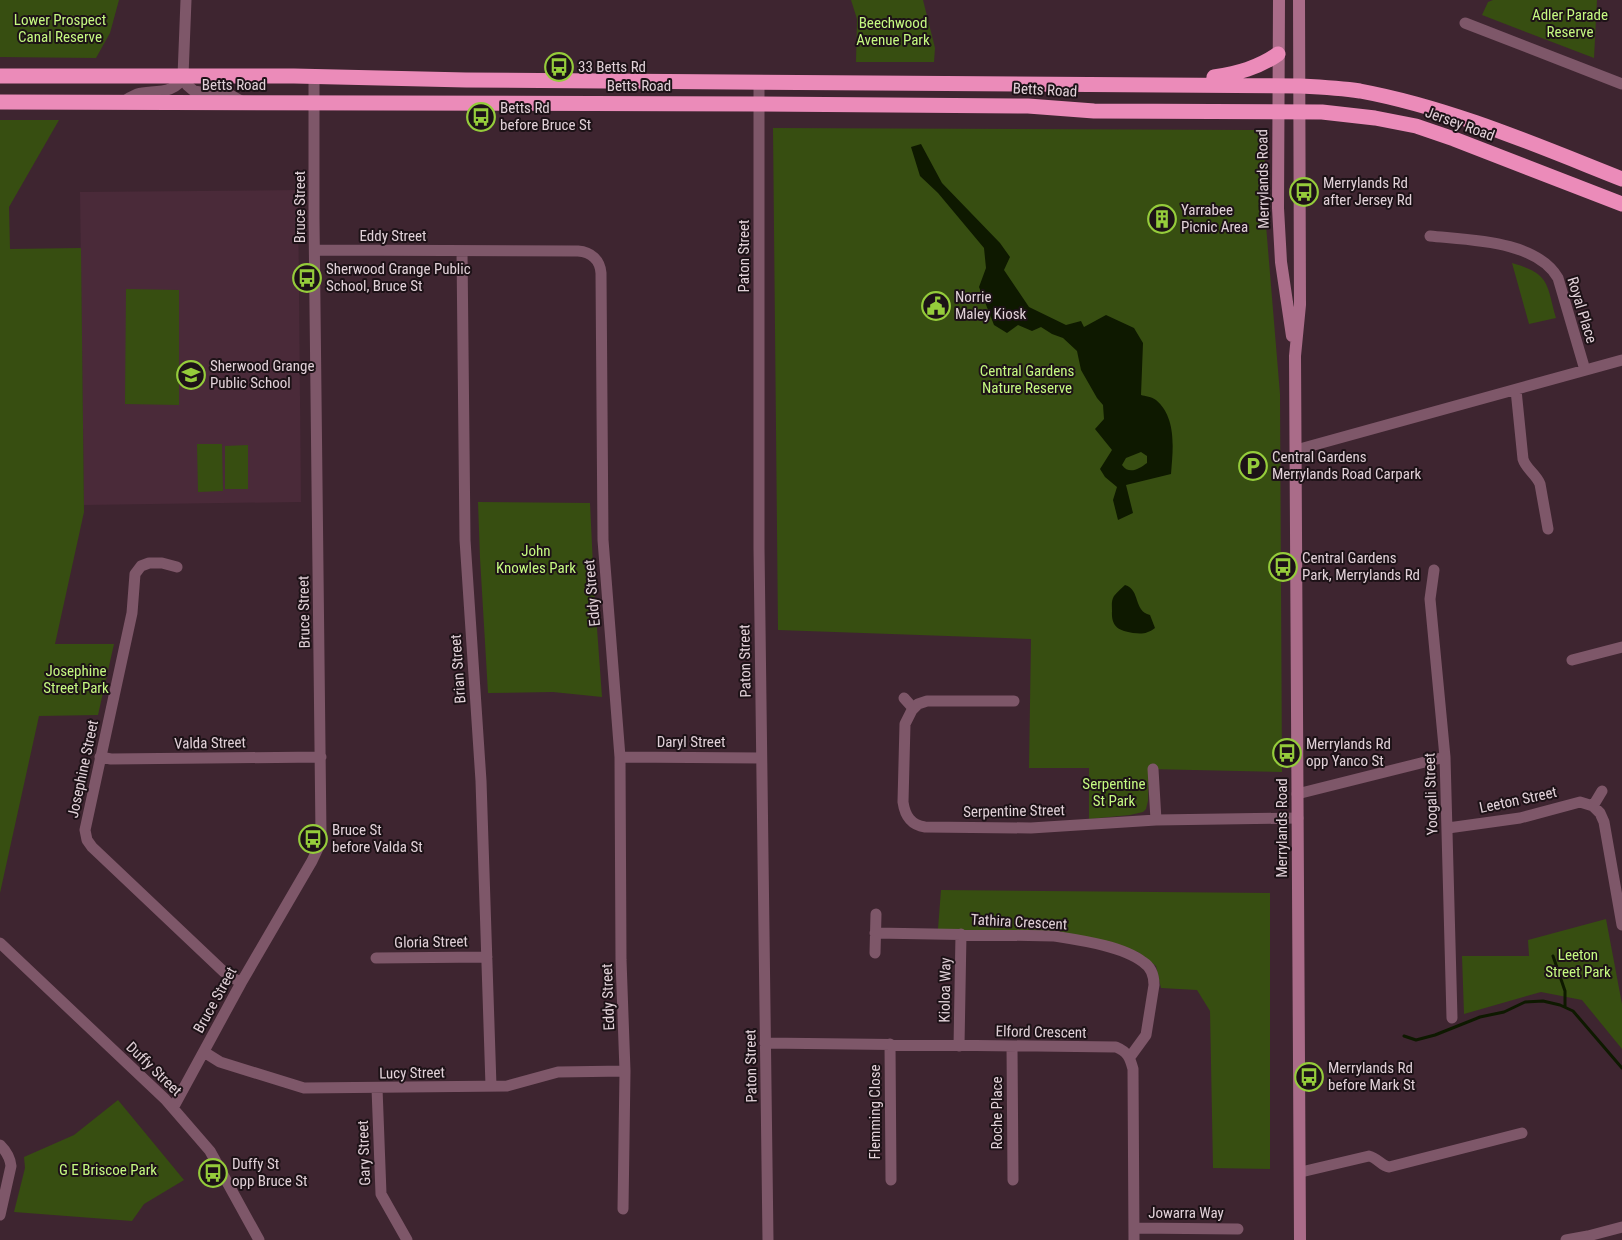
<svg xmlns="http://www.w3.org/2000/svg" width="1622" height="1240" font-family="'Roboto Condensed',sans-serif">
	<rect width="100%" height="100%" fill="#3e2530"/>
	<path fill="#4a2a39" d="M298 190 301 502 84 505 80 192Z"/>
	<path fill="#374e11" d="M0 0H119L110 33 96 58 0 57Z
		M851 0H923L935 48 934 62H856L857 19Z
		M1493 0H1597L1594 58 1482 15 1488 2Z
		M0 120H59L9 207 10 249 81 248 84 512 55 644H114L98 715 39 716 0 893Z
		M773 128 1254 130 1265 142 1264 201 1280 394 1282 772 1149 769 1148 801 1146 809 1143 812 1130 815 1089 819V768H1029L1031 639 778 630Z
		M1512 263C1550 274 1546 282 1556 318L1529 324Z
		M126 289 179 290V405L125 404Z
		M197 444H222L223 491 198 492Z
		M248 445V489H225V446Z
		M478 502 590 503 594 587 602 697 553 692 488 693 480 558Z
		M941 890 1270 893V1169L1213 1168 1210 1011 1197 990 1161 988 1156 966 1138 952 1086 937 938 929Z
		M1606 919 1622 1004V1049L1582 1000 1541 992 1464 1014 1462 956H1529L1528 940Z
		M118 1100 184 1180 144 1204 132 1221 14 1212 25 1168 24 1157 74 1135Z"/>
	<path fill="#0e1900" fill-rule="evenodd" d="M921 144 942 183 1000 243 1010 257 1004 270 1029 307 1066 325 1081 321 1084 327 1106 315 1134 328 1143 343 1141 395C1145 396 1152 397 1156 400 1177 418 1173 449 1171 474L1126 485 1133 513 1118 520 1113 500 1117 487 1105 477 1100 469 1112 450 1095 429 1104 419 1103 405 1097 398 1081 370 1077 351 1063 338 1052 334 1041 327 1032 331 1018 325 1007 333 994 325 979 287 986 268 984 248 938 193 920 176 911 147ZM1141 452 1147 456V463C1139 469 1129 475 1122 465L1126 458Z
		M1125 585C1141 590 1133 611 1150 615L1155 628C1147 634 1142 634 1133 633 1119 631 1111 627 1112 611 1112 606 1111 601 1114 596 1117 592 1121 589 1125 585Z"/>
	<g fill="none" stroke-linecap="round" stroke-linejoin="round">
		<path stroke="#0e1900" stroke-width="3" d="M1553 956 1565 991V1007
			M1404 1036 1416 1040 1435 1035 1480 1017 1504 1012 1525 1002 1543 1001 1560 1005 1573 1011 1622 1068"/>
		<path stroke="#7e5769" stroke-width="11" d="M1465 23 1622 84
			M183 76 187 85 194 91 206 93H227L243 102
			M759 82V548L768 1240
			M123 102C127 99 132 96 137 94 153 90 176 95 183 76L186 0
			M1430 236C1468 240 1536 240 1558 278L1585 370
			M315 250 578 251C591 252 600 260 601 273L603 540 620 757 621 960 625 1071 623 1209
			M462 251 465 540 481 781 491 1086
			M1516 390 1523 459C1526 469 1536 474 1540 484L1548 529
			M1296 450 1622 360
			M177 567 162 563H149L141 566 135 574 132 613 85 830 87 840 92 847 224 972 241 983
			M1434 570 1430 599 1445 757 1452 1018
			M1572 660 1622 647
			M904 698 913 708
			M1014 701H927L918 704 912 710 905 724 903 802C905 816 911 825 925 827L1031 828 1156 820 1298 818
			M100 757 111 759 321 757
			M620 757 761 758
			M1153 769 1156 820
			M1297 794 1445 757
			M1593 806 1602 791
			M1448 828 1520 818 1580 802 1593 806 1600 813 1604 822 1622 925
			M875 933 1054 936C1079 940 1123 946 1143 962 1151 967 1154 976 1154 985L1146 1035 1130 1057
			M0 943 165 1099 210 1151 259 1240
			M875 953 876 914
			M376 958 487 957
			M765 1043 1116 1047C1128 1052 1130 1058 1133 1069L1134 1240
			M890 1044 891 1180
			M959 1046 961 934
			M1012 1046 1013 1180
			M204 1052 220 1062 304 1088 507 1086 558 1072 625 1071
			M377 1088 381 1194 407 1240
			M173 1108 241 983 312 861 320 844 321 835 314 219V77
			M0 1145C6 1151 10 1157 11 1166L0 1215
			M1301 1172 1369 1156C1378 1158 1381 1166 1389 1167L1522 1133
			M1134 1228 1238 1229
			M1566 1240 1588 1236 1622 1227"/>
		<path stroke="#aa6c89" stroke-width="12" d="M1279 0 1278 208 1281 262 1292 336
			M1299 0 1300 305 1295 356 1300 1240"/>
		<path stroke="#eb8bb9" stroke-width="15" d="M0 76H294L466 80 1299 86C1319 87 1340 88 1360 91 1451 108 1536 145 1622 179
			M1214 77C1238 73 1258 68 1278 54
			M0 102 759 104 1028 106 1094 111 1322 112 1375 118 1416 126 1454 139 1622 204"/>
	</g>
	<defs>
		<symbol id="bus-ring" viewBox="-11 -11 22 22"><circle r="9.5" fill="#1d1217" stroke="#95cc3b" stroke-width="1.5"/><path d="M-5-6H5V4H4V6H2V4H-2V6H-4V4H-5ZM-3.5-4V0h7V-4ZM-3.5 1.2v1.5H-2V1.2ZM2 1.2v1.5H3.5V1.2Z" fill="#95cc3b"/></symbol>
		<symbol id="building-ring" viewBox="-11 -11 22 22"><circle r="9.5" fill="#1d1217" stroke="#95cc3b" stroke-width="1.5"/><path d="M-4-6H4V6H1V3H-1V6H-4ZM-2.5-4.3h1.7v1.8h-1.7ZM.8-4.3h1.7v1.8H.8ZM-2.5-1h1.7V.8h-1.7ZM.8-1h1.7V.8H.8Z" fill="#95cc3b"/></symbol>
		<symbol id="civic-ring" viewBox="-11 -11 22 22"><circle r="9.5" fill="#1d1217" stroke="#95cc3b" stroke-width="1.5"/><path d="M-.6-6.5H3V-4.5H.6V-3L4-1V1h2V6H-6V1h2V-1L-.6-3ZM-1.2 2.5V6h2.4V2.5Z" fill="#95cc3b"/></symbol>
		<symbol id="school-ring" viewBox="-11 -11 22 22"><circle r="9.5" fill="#1d1217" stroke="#95cc3b" stroke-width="1.5"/><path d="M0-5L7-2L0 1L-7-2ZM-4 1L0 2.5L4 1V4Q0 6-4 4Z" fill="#95cc3b"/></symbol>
		<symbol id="parking-ring" viewBox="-11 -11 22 22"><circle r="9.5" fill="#1d1217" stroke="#95cc3b" stroke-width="1.5"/><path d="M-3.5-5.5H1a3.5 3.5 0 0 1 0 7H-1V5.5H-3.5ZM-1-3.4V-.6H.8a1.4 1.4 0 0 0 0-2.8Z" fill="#95cc3b"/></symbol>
	</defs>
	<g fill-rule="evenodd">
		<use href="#bus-ring" x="543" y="51" width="32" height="32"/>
		<use href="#bus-ring" x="465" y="101" width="32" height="32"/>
		<use href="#bus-ring" x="1288" y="176" width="32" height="32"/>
		<use href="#building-ring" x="1146" y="203" width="32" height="32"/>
		<use href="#bus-ring" x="291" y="262" width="32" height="32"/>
		<use href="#civic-ring" x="920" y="290" width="32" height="32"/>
		<use href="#school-ring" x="175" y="359" width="32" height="32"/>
		<use href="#parking-ring" x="1237" y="450" width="32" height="32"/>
		<use href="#bus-ring" x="1267" y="551" width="32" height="32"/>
		<use href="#bus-ring" x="1271" y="737" width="32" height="32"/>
		<use href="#bus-ring" x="297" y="823" width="32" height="32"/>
		<use href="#bus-ring" x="1293" y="1061" width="32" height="32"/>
		<use href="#bus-ring" x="197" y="1157" width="32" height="32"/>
	</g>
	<g text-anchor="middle" stroke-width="4" stroke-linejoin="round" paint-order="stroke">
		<g font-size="15" fill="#c5f981" stroke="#1d1217">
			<text x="1570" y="20">Adler Parade<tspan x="1570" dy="17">Reserve</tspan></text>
			<text x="60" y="25">Lower Prospect<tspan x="60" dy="17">Canal Reserve</tspan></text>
			<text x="893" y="28">Beechwood<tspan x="893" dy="17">Avenue Park</tspan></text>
			<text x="1027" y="376">Central Gardens<tspan x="1027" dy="17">Nature Reserve</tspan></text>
			<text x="536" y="556">John<tspan x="536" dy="17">Knowles Park</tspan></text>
			<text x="76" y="676">Josephine<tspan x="76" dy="17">Street Park</tspan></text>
			<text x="1114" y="789">Serpentine<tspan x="1114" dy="17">St Park</tspan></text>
			<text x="1578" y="960">Leeton<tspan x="1578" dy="17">Street Park</tspan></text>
			<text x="108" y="1175">G E Briscoe Park</text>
		</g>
		<g font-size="15" fill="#e1d1d8" stroke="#1d1217" text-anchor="start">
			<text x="578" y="72">33 Betts Rd</text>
			<text x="500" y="113">Betts Rd<tspan x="500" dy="17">before Bruce St</tspan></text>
			<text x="1323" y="188">Merrylands Rd<tspan x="1323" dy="17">after Jersey Rd</tspan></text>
			<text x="1181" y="215">Yarrabee<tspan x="1181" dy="17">Picnic Area</tspan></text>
			<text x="326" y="274">Sherwood Grange Public<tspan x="326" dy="17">School, Bruce St</tspan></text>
			<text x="955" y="302">Norrie<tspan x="955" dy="17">Maley Kiosk</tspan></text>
			<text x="210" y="371">Sherwood Grange<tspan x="210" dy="17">Public School</tspan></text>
			<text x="1272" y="462">Central Gardens<tspan x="1272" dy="17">Merrylands Road Carpark</tspan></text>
			<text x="1302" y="563">Central Gardens<tspan x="1302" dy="17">Park, Merrylands Rd</tspan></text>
			<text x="1306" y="749">Merrylands Rd<tspan x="1306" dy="17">opp Yanco St</tspan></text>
			<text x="332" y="835">Bruce St<tspan x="332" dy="17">before Valda St</tspan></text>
			<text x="1328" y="1073">Merrylands Rd<tspan x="1328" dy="17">before Mark St</tspan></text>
			<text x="232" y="1169">Duffy St<tspan x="232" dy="17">opp Bruce St</tspan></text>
		</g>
		<g font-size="15" fill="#e1d1d8" stroke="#1d1217">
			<text x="234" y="90">Betts Road</text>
			<text x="639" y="91">Betts Road</text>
			<text transform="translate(1045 90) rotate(3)" y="5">Betts Road</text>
			<text transform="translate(1460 124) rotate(20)" y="5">Jersey Road</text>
			<text transform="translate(1263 179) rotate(-91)" y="5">Merrylands Road</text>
			<text transform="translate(300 207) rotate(-90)" y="5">Bruce Street</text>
			<text x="393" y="241">Eddy Street</text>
			<text transform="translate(744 256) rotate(-90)" y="5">Paton Street</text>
			<text transform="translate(1582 310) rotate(73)" y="5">Royal Place</text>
			<text transform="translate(592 593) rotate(-95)" y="5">Eddy Street</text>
			<text transform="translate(304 612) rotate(-91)" y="5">Bruce Street</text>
			<text transform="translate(745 661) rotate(-91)" y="5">Paton Street</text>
			<text transform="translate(458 669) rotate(-94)" y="5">Brian Street</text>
			<text x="691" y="747">Daryl Street</text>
			<text transform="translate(210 743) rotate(-1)" y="5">Valda Street</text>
			<text transform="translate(83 769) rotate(-78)" y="5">Josephine Street</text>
			<text transform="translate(1431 794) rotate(-92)" y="5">Yoogali Street</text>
			<text transform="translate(1518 800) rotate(-12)" y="5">Leeton Street</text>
			<text transform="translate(1014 811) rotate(-1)" y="5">Serpentine Street</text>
			<text transform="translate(1282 828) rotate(-90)" y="5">Merrylands Road</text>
			<text transform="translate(1019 922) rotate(3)" y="5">Tathira Crescent</text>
			<text transform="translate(431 942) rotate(-1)" y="5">Gloria Street</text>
			<text transform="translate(945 990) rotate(-89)" y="5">Kioloa Way</text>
			<text transform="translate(608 997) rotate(-92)" y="5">Eddy Street</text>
			<text transform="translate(215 1000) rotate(-61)" y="5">Bruce Street</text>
			<text transform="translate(1041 1032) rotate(1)" y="5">Elford Crescent</text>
			<text transform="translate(751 1066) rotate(-91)" y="5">Paton Street</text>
			<text transform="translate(154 1069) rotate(44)" y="5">Duffy Street</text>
			<text transform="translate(412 1073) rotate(-1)" y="5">Lucy Street</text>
			<text transform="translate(875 1112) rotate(-90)" y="5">Flemming Close</text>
			<text transform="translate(997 1113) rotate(-90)" y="5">Roche Place</text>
			<text transform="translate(364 1153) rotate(-92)" y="5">Gary Street</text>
			<text x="1186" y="1218">Jowarra Way</text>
		</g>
	</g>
</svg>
